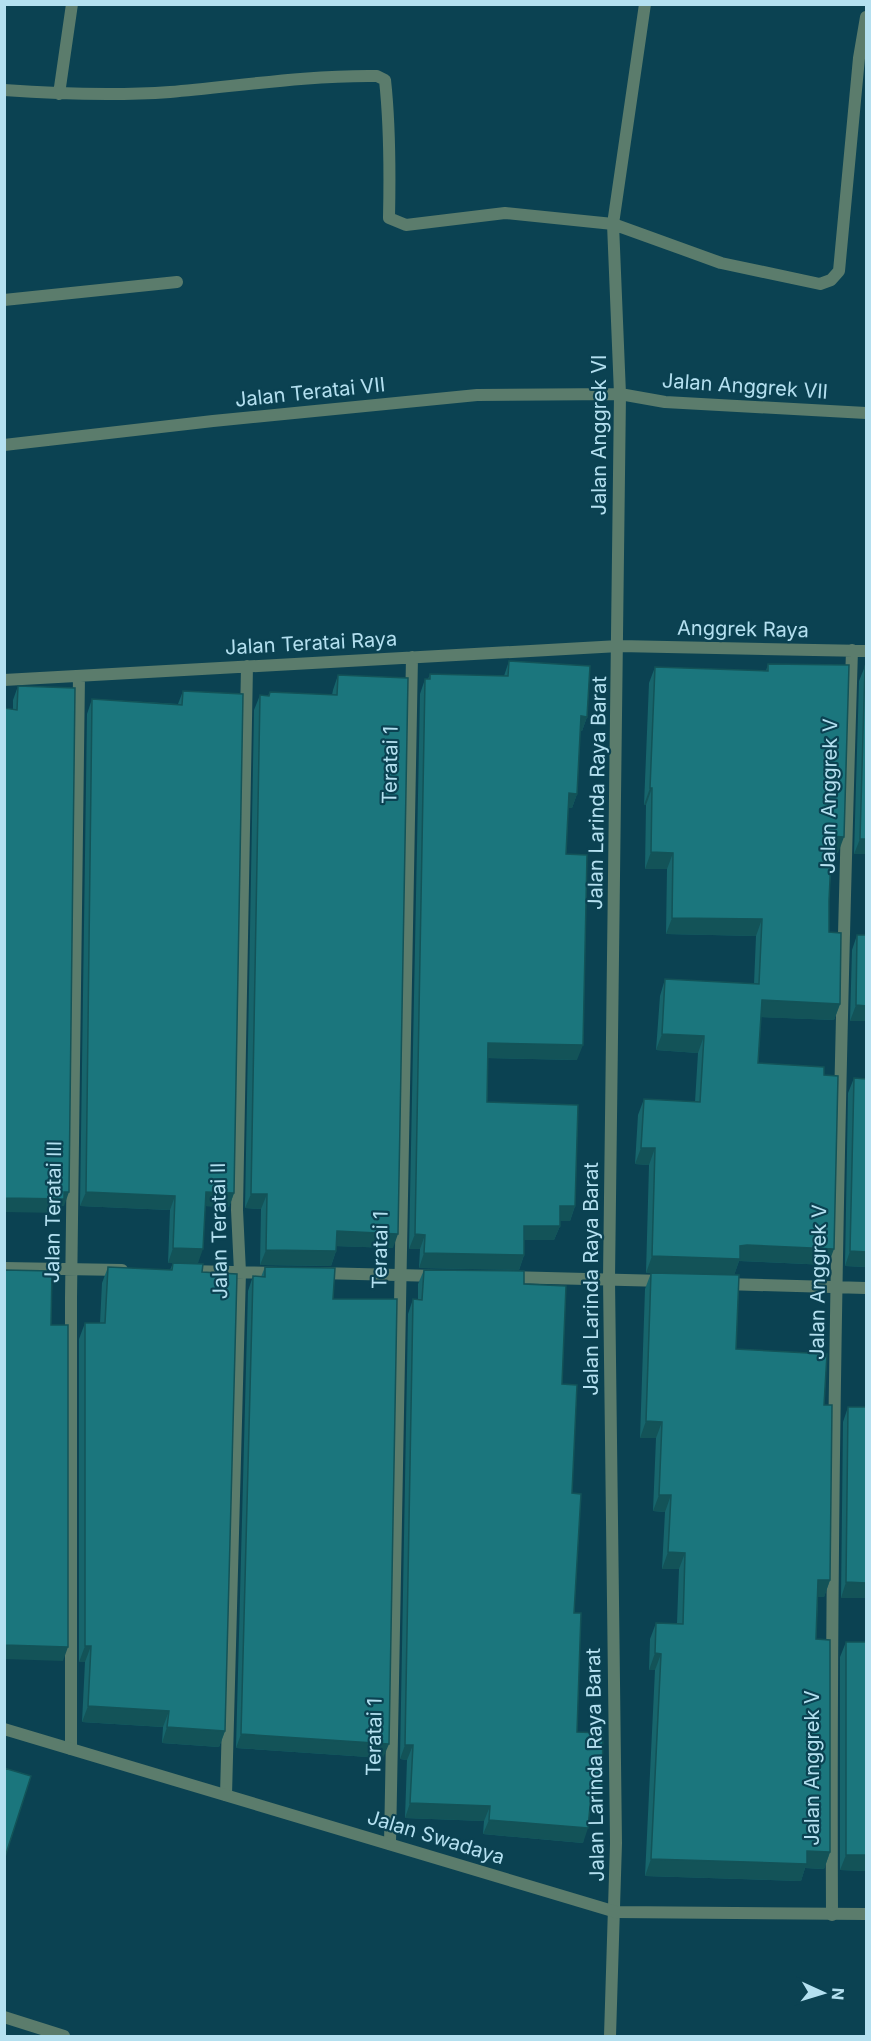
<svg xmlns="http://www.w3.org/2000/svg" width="871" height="2041" font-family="Inter,sans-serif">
	<rect width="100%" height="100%" fill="#0b4252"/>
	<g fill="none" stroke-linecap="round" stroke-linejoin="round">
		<path stroke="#5b7c6c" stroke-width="12" d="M4 90C59 94 115 96 170 92 239 86 308 75 377 76L385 80C390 126 390 172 389 218L406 225 505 213 613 224 721 263 820 284 831 280 839 271 859 58 866 17
			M59 94 72 4
			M4 300 177 282
			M4 445 213 421 477 395 620 394 665 402 866 413
			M4 680 619 646 866 651
			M4 1268 122 1270
			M187 1271 278 1273
			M319 1273 437 1276
			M508 1277 664 1281
			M724 1284 866 1288
			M71 1749V1298L79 676
			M226 1795 240 1272 237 1210 247 666
			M390 1844 412 657
			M832 1915C830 1493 839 1072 852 650
			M4 2017 64 2036
			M610 2036 616 1843 609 1279 620 394 613 224 645 4"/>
		<path stroke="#5b7c6c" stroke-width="12" d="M4 1729 616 1912 866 1914"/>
	</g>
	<path fill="#17656c" d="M509 661 587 717 582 731H580L577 794 572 808H568L566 854 577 1060 488 1058 487 1102 575 1206 570 1221H560V1226L554 1240H524V1255L519 1270 419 1268 420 1249H409L420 694 425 679H428L430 674 504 676Z
		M768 664 838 853H832L829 901V932L840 1004 834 1020 761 1017 758 1063 824 1075 828 1265 739 1261 734 1275 736 1349 824 1405 830 1580 824 1597H818L816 1639 830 1852 824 1869 805 1868 801 1881 645 1876 655 1670H649L650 1639 656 1623H677L679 1569H662L665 1512 653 1511 656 1438H640L645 1289 651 1273H646L649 1165 635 1164 638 1115 644 1099 695 1102 698 1053 656 1050 660 996 665 979 754 984 756 936 666 934 667 869H645L646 805H644L649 683 655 667 766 671Z
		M865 666 867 854H854L859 681Z
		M338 675 393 1248 336 1246V1251L331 1266 260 1265 261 1209 245 1208 254 710 260 695 268 696 270 692 332 695 333 690Z
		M18 686 64 1206H62L59 1213 13 709V700Z
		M183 691 234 1193 229 1207 205 1206 198 1263H168L170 1210 80 1206 87 714 92 699 178 704Z
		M857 935H867V1021H850L852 950Z
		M854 1078 867 1267 845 1266 848 1093Z
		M173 1263 202 1272 225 1731 219 1747 162 1743 163 1727 82 1722 85 1662H79V1339L85 1323H100L102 1283 108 1267 170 1270Z
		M265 1267 333 1299 383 1758 236 1748 248 1291 253 1276 261 1277Z
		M424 1270 524 1284 562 1384 572 1493 577 1732 596 1800H590L583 1843 483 1834 484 1821 405 1818 407 1760 400 1759 408 1314 413 1299H418V1284Z
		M848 1407 867 1598H841L843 1422Z
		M867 1633V1871L840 1870V1657L846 1642H866Z"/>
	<path fill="#135358" d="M581 716 587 717 582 731H576Z
		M650 788H652L646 805H644Z
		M569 793 577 794 572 808H564Z
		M832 836 844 837 838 853H826Z
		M860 839H867V854H854Z
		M651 852 673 853 667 869H645Z
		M672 918 762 919 756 936 666 934Z
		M762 1000 840 1004 834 1020 756 1017Z
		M856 1005 867 1006V1021H850Z
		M662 1034 704 1036 698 1053 656 1050Z
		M488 1043 583 1045 577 1060 483 1058Z
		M641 1148H655L649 1165 635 1164Z
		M64 1192H69L64 1206H62L59 1213 4 1212V1198Z
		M86 1192 175 1196 170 1210 80 1206Z
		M206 1192 234 1193 229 1207 201 1206Z
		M251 1194H267L261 1209 245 1208Z
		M560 1206H575L570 1221H554Z
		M524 1226H560L554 1240H519Z
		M337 1231 398 1234 393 1248 332 1246Z
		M415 1234 425 1235 420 1249H409Z
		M747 1245 834 1249 828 1265 741 1261H739L734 1276 646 1273 652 1256Z
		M173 1248 203 1249 198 1263H168Z
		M266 1250 336 1251 331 1266 260 1265Z
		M850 1251 867 1252V1267L845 1266Z
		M424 1253 524 1255 519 1270 419 1268Z
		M646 1421 662 1422 656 1438H640Z
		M659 1495H671L665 1512 653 1511Z
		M668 1552 685 1553 679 1569H662Z
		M818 1580H830L824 1597H812Z
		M846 1582 867 1583V1598H841Z
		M4 1645 68 1647 63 1661 4 1659Z
		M85 1646H91L85 1662H79Z
		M655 1653 661 1654 655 1670H649Z
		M88 1706 169 1711 163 1727 82 1722Z
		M167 1727 225 1731 219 1747 162 1743Z
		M241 1734 389 1744 383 1758 236 1748Z
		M405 1745H413L407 1760 400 1759Z
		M592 1785 602 1786 596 1800H586Z
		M410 1803 490 1806 484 1821 405 1818Z
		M489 1820 588 1828 583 1843 483 1834Z
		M807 1851 830 1852 824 1869 805 1868 801 1881 645 1876 651 1859Z
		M846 1855H867V1871L840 1870Z"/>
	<path fill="#1b767d" stroke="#135358" stroke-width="1.5" d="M509 661 590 666 587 717 581 716 577 794 569 793 566 854 587 855 583 1045 488 1043 487 1102 578 1105 575 1206H560V1226H524V1255L424 1253 425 1235 415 1234 425 679H430V674L508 676Z
		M768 664 849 665 844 837 832 836 829 901V932L841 933 840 1004 762 1000 758 1063 824 1067V1075L838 1076 834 1249 747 1245 740 1246V1259L652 1256 655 1148H641L644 1099 700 1102 704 1036 662 1034 665 979 759 984 762 919 672 918 673 853 651 852 652 788H650L655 667 768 671Z
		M865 666H867V839H860Z
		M338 675 408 678 398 1234 337 1231 336 1251 266 1250 267 1194H251L260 695 269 696 270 692 337 695Z
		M18 686 75 688 69 1192H64V1199L4 1198V708L17 710Z
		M183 691 243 694 234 1193 206 1192 203 1249 173 1248 175 1196 86 1192 92 699 182 705Z
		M857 935H867V1006L856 1005Z
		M854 1078 867 1079V1252L850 1251Z
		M173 1263 203 1264 202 1272 237 1274 225 1731 167 1727 169 1711 88 1706 91 1646H85V1323H105L108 1267 172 1270Z
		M265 1267 335 1268 333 1299H397L389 1744 241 1734 253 1276 265 1277Z
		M4 1270 52 1271 51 1325H68V1647L4 1645Z
		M424 1270 524 1271V1284L566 1286 562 1384 577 1385 572 1493 581 1494 574 1613H581L577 1732 603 1733 602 1786 592 1785 588 1828 489 1820 490 1806 410 1803 413 1745H405L413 1299 422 1300Z
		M651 1273 739 1275 736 1349 827 1354 824 1405H832L830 1580H818L816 1639 830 1640V1852L807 1851V1864L651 1859 661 1654 655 1653 656 1623 683 1624 685 1553 668 1552 671 1495H659L662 1422 646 1421Z
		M848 1407H867V1583L846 1582Z
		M846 1642H867V1855H846Z
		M4 1768 31 1776 4 1860Z"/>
	<g text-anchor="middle" stroke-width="4.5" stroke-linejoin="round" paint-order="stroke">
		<g font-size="20" fill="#b4e0f0" stroke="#0b4252">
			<text transform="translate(745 386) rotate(4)" y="7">Jalan Anggrek VII</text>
			<text transform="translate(310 392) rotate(-6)" y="7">Jalan Teratai VII</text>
			<text transform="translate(599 435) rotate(-90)" y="7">Jalan Anggrek VI</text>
			<text transform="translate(743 629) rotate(1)" y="7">Anggrek Raya</text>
			<text transform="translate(311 643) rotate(-3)" y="7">Jalan Teratai Raya</text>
			<text transform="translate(390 765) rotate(-89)" y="7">Teratai 1</text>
			<text transform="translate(597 793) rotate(-89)" y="7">Jalan Larinda Raya Barat</text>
			<text transform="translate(829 796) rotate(-89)" y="7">Jalan Anggrek V</text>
			<text transform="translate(53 1212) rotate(-89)" y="7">Jalan Teratai III</text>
			<text transform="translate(219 1231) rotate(-91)" y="7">Jalan Teratai II</text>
			<text transform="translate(380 1250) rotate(-89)" y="7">Teratai 1</text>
			<text transform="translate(591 1279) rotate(-90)" y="7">Jalan Larinda Raya Barat</text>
			<text transform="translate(818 1282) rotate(-89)" y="7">Jalan Anggrek V</text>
			<text transform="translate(374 1737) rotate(-89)" y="7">Teratai 1</text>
			<text transform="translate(595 1765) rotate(-91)" y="7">Jalan Larinda Raya Barat</text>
			<text transform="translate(812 1768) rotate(-90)" y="7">Jalan Anggrek V</text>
			<text transform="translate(436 1837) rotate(17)" y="7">Jalan Swadaya</text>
		</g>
	</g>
	<rect width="871" height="2041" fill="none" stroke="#b4e0f0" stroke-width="12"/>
	<g transform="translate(823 1993) rotate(94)" stroke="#0b4252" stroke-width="4.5" paint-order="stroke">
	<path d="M0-4.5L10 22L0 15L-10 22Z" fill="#b4e0f0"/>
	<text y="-9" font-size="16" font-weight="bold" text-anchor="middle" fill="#b4e0f0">N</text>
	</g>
</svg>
